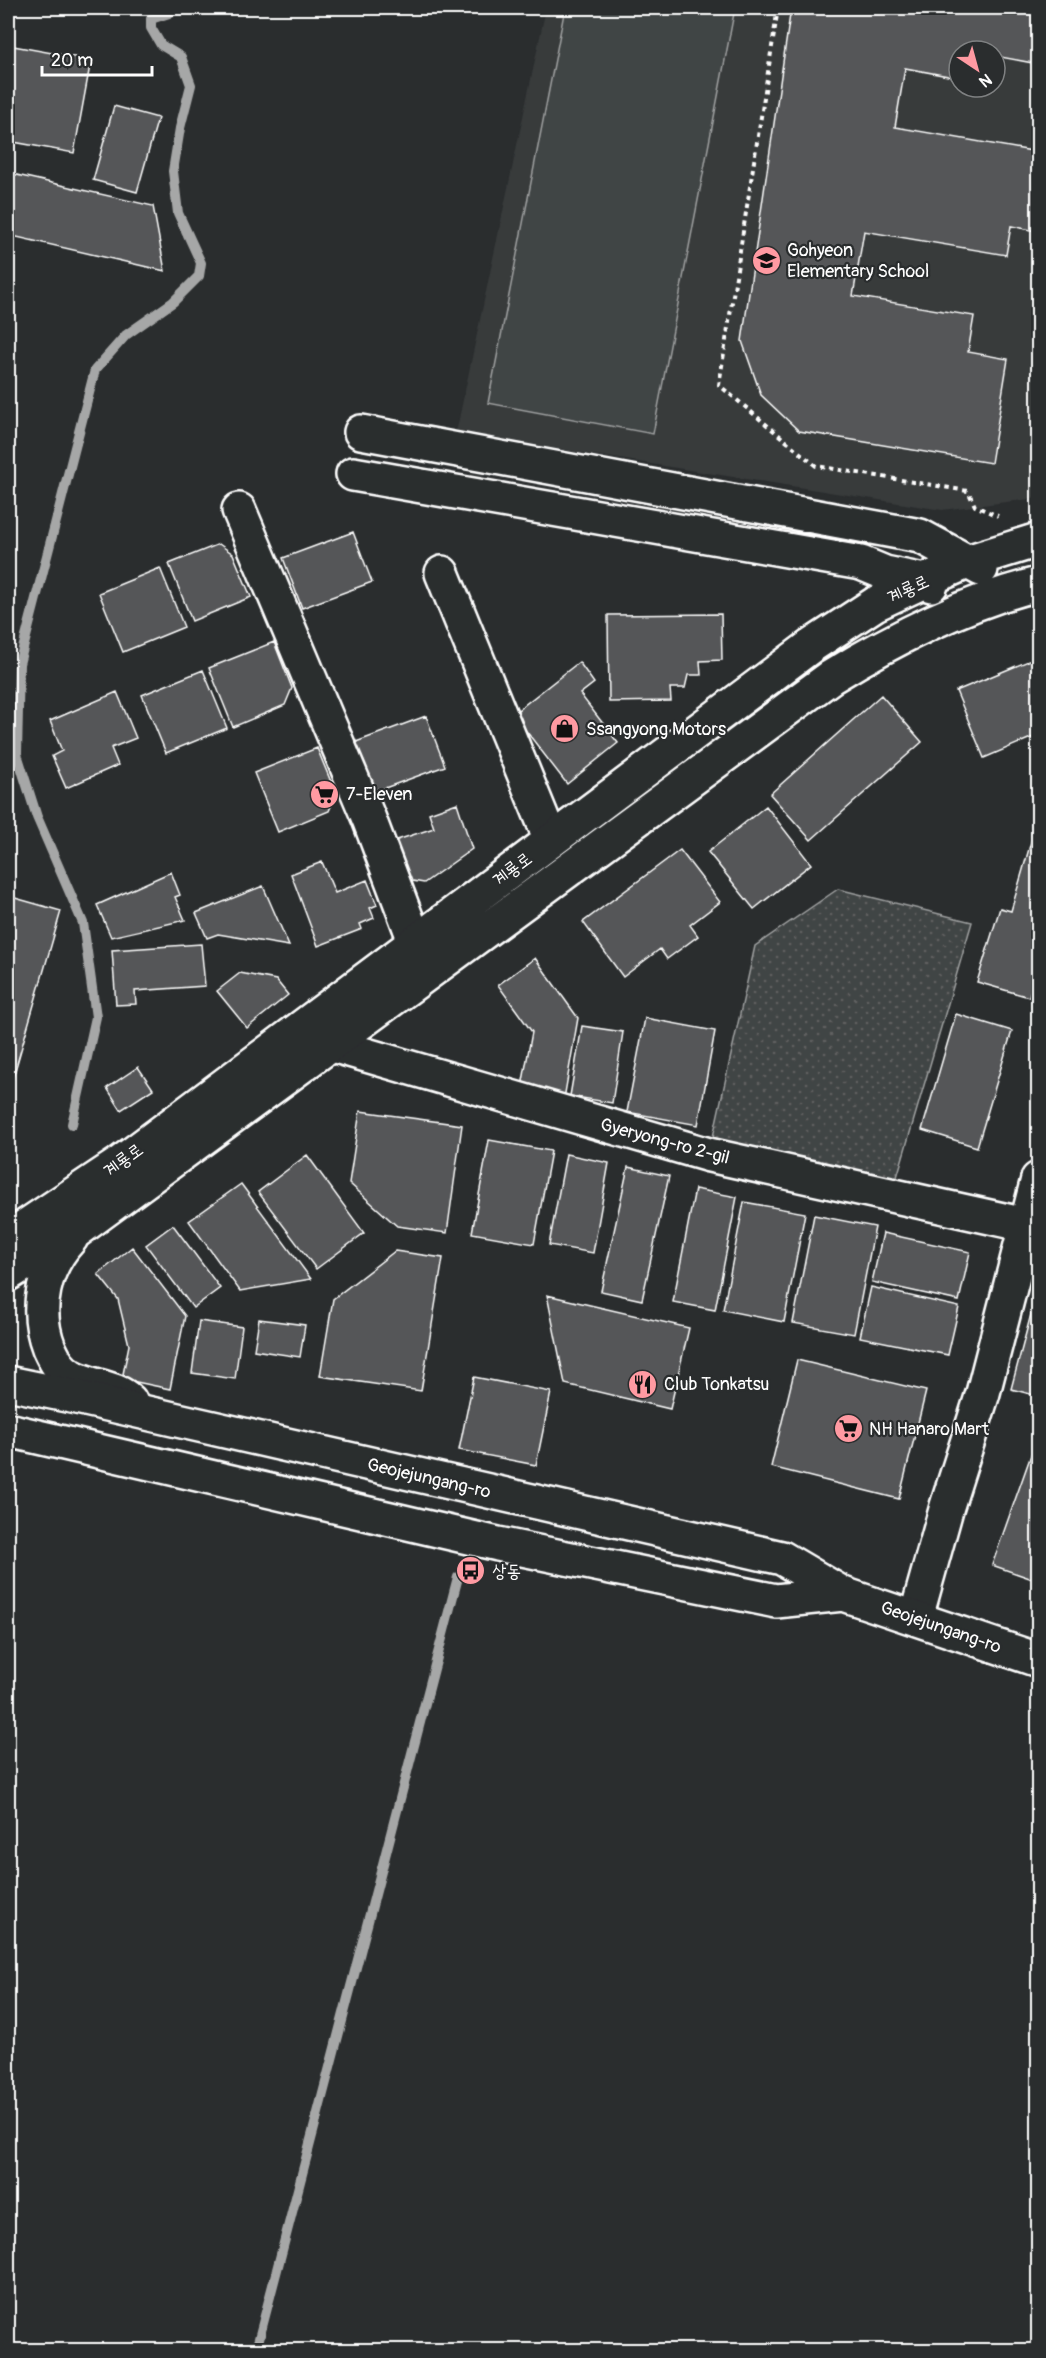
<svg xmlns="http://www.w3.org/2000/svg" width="1046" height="2358" font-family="Pangolin,'Poor Story',sans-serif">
	<defs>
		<pattern id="park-dots" width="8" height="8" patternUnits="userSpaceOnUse" patternTransform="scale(1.5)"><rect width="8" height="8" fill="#414445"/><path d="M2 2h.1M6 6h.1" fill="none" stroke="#5e6061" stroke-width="1.8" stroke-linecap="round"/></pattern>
	</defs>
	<rect width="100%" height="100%" fill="#2a2d2e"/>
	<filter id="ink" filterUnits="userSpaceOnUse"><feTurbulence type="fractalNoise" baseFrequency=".0167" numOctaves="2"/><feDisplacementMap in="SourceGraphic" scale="12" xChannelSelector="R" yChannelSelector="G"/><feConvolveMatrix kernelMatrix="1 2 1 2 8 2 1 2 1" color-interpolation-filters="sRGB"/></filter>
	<g filter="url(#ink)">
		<path fill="#373a3b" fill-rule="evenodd" d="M546 8H1038V498L942 510 456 433ZM959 51H995V87H959Z"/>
		<path fill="#414445" stroke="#a0a2a2" stroke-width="1.5" d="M565 8H735L653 434 488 403Z"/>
		<path fill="url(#park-dots)" stroke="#a0a2a2" stroke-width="1.5" d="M838 889 972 922 892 1194 709 1155 755 946Z"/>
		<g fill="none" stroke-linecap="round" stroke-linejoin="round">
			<path stroke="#a6a7a7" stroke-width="10" d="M72 1124 96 1017 83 923 37 817 17 754 19 664 95 370 126 335 173 302 199 276 201 263 178 213 173 171 180 128 191 85 181 57 161 45 151 28V19L169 13 175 8
				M256 2350 458 1577"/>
		</g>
		<path fill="#555758" stroke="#fff" stroke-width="1.5" d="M791 8H1038V64L995 56V51H959V78L905 68 895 127 1038 152V216L1036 231 1011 226 1006 255 864 231 853 296 974 316 968 352 1008 359 991 463 799 431 761 395 742 341Z
			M8 45 91 60 74 153 8 141Z
			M114 106 158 118 137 192 93 180Z
			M8 173 153 206 165 271 8 235Z
			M353 532 372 582 302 608 283 558Z
			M219 544 233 554 251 597 192 621 169 564Z
			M160 568 184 627 123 652 99 593Z
			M721 614 722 660 700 661 701 675H688L685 688H670L671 701 609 702 608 615Z
			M274 642 292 688 285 705 233 727 209 668Z
			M1038 657V735L984 758 956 691Z
			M579 662 594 683 580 694 618 743 567 784 513 714Z
			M203 670 227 728 166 753 142 695Z
			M117 692 136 738 111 748 118 765 66 788 52 756 62 751 50 721Z
			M881 695 922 742 811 840 770 794Z
			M426 716 445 766 374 792 356 742Z
			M317 748 336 794 329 811 278 832 254 773Z
			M457 803 472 849 424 883 407 880 394 841 434 828 429 813Z
			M766 806 811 864 754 909 708 852Z
			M1033 835 1038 837V964L1029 997 977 982 1000 908 1011 911Z
			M680 850 720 902 690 925 698 936 667 959 660 949 623 977 583 922Z
			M322 862 335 893 367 880 377 905 370 908 374 918 360 924 362 929 318 946 291 874Z
			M171 872 180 895 175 897 185 920 111 937 97 905Z
			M263 886 289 946 218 934 207 938 196 913Z
			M8 896 61 911 8 1095Z
			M201 944 205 986 135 991 136 1004 116 1005 112 950Z
			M535 958 578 1018 564 1099 521 1092 532 1032 498 985Z
			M240 973 276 980 288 995 247 1028 217 991Z
			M956 1014 1012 1031 977 1147 922 1130Z
			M645 1018 715 1031 698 1125 627 1112Z
			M582 1026 623 1032 612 1103 570 1096Z
			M138 1067 153 1089 121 1110 107 1088Z
			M360 1111 462 1125 447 1233 397 1226 349 1183Z
			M489 1140 551 1151 534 1244 472 1233Z
			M566 1154 609 1163 593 1253 549 1245Z
			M307 1155 364 1233 316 1269 258 1192Z
			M628 1167 669 1176 642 1300 601 1291Z
			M241 1184 311 1279 240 1291 189 1221Z
			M695 1189 737 1197 715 1310 673 1302Z
			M744 1202 805 1213 784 1322 723 1310Z
			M814 1215 875 1227 854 1334 793 1323Z
			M173 1225 220 1288 193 1308 146 1245Z
			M883 1233 970 1252 959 1301 872 1282Z
			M132 1247 185 1316 170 1389 122 1379 129 1345 118 1299 98 1274Z
			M395 1251 443 1258 421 1391 320 1376 333 1299Z
			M871 1287 959 1307 948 1355 860 1337Z
			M1038 1288V1396L1011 1389Z
			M547 1295 689 1328 670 1409 565 1384Z
			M259 1319 305 1325 300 1357 254 1350Z
			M199 1321 242 1327 235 1379 192 1373Z
			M797 1360 926 1391 899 1499 771 1467Z
			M474 1377 551 1392 536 1465 459 1450Z
			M1037 1438H1038V1581L992 1565Z"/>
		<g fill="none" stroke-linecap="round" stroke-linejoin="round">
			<defs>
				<path id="minor" d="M239 510 369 819 415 941
					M442 573 551 840
					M308 1034 332 1045 709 1155 1026 1225 1038 1229
					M916 1617 947 1506 983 1393 1038 1179"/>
				<path id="tertiary" d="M361 432 920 536 981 569
					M353 474 861 563 885 573 924 581 931 585
					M8 1238 119 1164 811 646 875 604 924 581 967 562 1038 540
					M71 1238C43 1268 34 1309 49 1348 55 1361 59 1369 71 1376 90 1387 115 1386 130 1401
					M8 1274 78 1230 831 677C896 637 965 602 1038 584"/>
				<path id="primary" d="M8 1383 81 1398 782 1558 843 1594 1038 1660
					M8 1430 498 1544 776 1601 843 1594"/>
			</defs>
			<use href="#minor" stroke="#fff" stroke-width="38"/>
			<use href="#tertiary" stroke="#fff" stroke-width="38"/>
			<use href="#primary" stroke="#fff" stroke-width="38"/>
			<path stroke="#fff" stroke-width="4" stroke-dasharray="4.5 4.5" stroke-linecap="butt" d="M778 8 719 385 816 466 968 491 975 506 998 516"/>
			<use href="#minor" stroke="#2a2d2e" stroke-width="33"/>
			<use href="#tertiary" stroke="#2a2d2e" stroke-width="33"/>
			<use href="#primary" stroke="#2a2d2e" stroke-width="33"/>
		</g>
	</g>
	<defs>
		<symbol id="school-disc" viewBox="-11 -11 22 22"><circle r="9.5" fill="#ff9aa2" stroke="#2a2d2e"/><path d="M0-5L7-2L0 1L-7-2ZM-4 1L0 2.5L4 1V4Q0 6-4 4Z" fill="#111"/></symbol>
		<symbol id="shop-disc" viewBox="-11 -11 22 22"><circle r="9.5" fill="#ff9aa2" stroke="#2a2d2e"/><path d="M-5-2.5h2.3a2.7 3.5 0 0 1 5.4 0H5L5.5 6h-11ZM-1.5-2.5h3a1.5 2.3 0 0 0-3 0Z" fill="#111"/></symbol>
		<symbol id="supermarket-disc" viewBox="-11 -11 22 22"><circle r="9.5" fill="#ff9aa2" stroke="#2a2d2e"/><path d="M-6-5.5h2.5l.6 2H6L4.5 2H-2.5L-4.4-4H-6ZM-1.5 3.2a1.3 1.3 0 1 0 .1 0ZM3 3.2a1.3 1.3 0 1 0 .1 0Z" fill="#111"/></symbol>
		<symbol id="restaurant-disc" viewBox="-11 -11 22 22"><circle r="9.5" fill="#ff9aa2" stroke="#2a2d2e"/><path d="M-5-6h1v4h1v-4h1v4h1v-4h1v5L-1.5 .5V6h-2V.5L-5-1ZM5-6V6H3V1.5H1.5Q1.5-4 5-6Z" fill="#111"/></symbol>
		<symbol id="bus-disc" viewBox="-11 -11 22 22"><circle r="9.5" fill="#ff9aa2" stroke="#2a2d2e"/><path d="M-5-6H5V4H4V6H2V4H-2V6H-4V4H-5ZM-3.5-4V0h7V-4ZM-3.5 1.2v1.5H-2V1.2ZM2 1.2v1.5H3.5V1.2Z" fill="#111"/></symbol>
	</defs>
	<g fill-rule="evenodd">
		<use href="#school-disc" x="750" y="244" width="33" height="33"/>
		<use href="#shop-disc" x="548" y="712" width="33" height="33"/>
		<use href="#supermarket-disc" x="308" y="778" width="33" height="33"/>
		<use href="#restaurant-disc" x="626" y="1368" width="33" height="33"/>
		<use href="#supermarket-disc" x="832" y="1412" width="33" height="33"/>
		<use href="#bus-disc" x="454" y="1554" width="33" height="33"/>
	</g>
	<g text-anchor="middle" stroke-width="4.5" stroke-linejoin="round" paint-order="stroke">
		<g font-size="18" fill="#fff" stroke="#2a2d2e" text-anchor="start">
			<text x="787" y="256">Gohyeon<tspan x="787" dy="21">Elementary School</tspan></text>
			<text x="586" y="735">Ssangyong Motors</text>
			<text x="346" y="800">7-Eleven</text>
			<text x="664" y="1390">Club Tonkatsu</text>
			<text x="869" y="1435">NH Hanaro Mart</text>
			<text x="492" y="1577">상동</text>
		</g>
		<g font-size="18" fill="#fff" stroke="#2a2d2e">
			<text transform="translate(908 589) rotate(-25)" y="6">계룡로</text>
			<text transform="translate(512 869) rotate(-37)" y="6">계룡로</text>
			<text transform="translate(665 1141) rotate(15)" y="6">Gyeryong-ro 2-gil</text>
			<text transform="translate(123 1160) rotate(-36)" y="6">계룡로</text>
			<text transform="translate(429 1478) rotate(13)" y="6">Geojejungang-ro</text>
			<text transform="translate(941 1627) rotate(19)" y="6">Geojejungang-ro</text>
		</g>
	</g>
	<rect width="1046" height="2358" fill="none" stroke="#2a2d2e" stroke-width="30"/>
	<rect x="15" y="15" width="1016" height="2328" fill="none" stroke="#fff" stroke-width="2" filter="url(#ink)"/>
	<g transform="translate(977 69) rotate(144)"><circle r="28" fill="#2a2d2e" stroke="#7f8182" stroke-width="1.5"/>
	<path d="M0-4.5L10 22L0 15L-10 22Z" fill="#ff9aa2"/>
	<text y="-9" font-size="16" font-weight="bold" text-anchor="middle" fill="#ffffff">N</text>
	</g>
	<path d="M42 66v9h110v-9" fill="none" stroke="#ffffff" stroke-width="3"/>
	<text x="51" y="66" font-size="18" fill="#ffffff" stroke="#2a2d2e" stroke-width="4.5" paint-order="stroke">20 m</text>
</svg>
